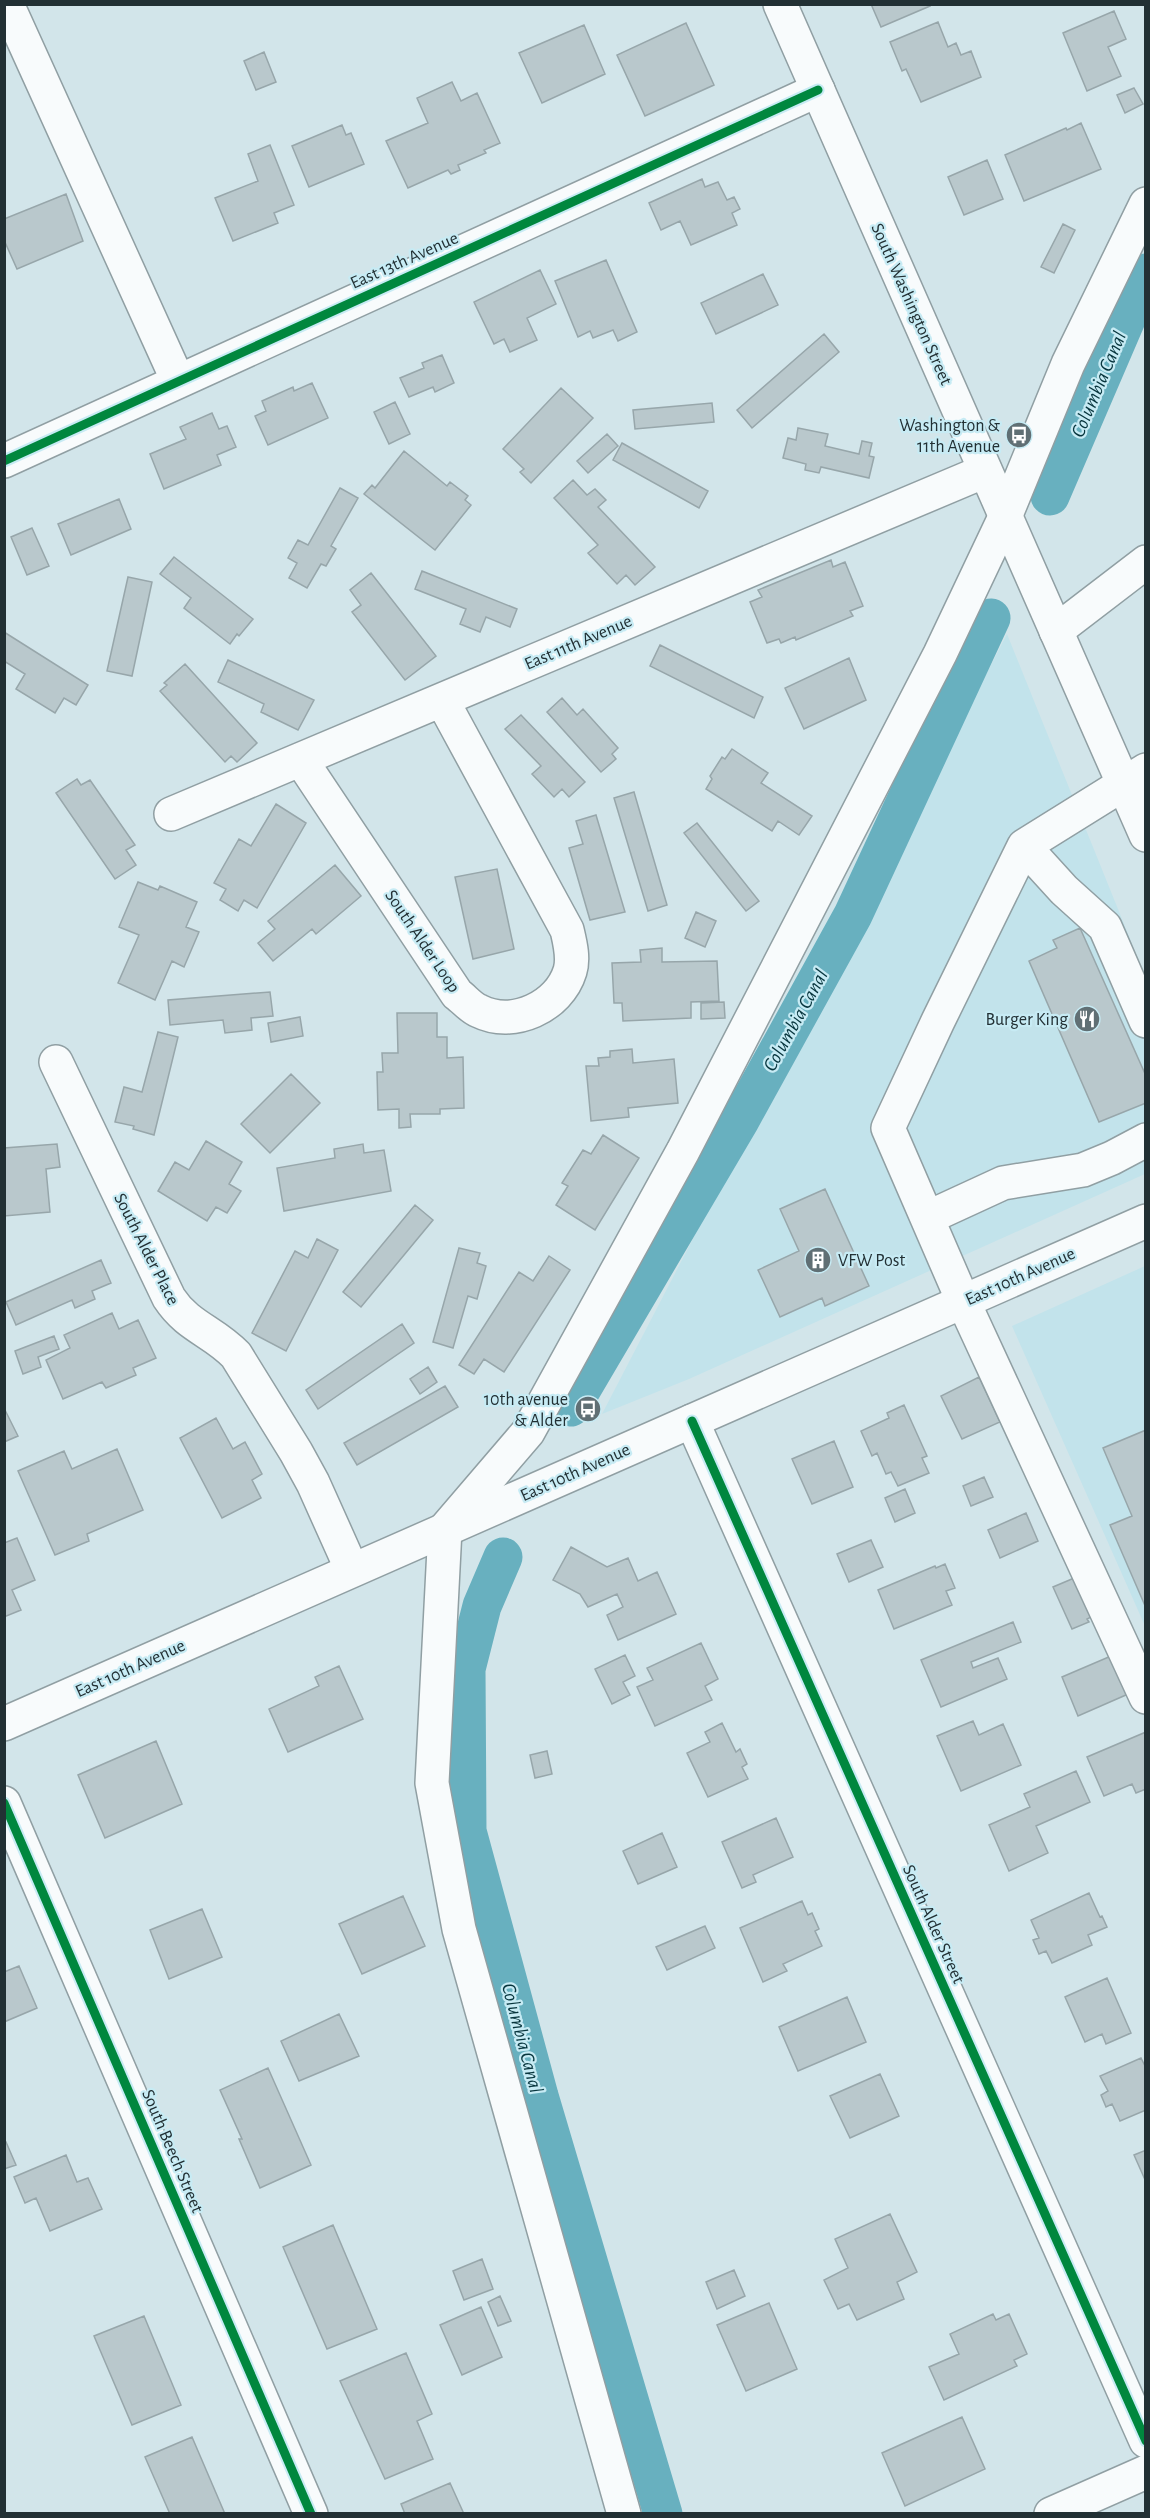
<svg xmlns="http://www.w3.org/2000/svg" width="1150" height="2518" font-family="'Alegreya Sans',sans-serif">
	<rect width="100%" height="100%" fill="#d2e5ea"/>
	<path fill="#c2e3eb" d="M1007 634 1145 976V1174L689 1379 602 1414Z
		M1145 1266V1626L1012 1326Z"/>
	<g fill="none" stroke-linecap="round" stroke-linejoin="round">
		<path stroke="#68b0bf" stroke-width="39" d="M1050 496 1146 273
			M571 1407 740 1120 853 915 991 618
			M503 1557 482 1606 466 1669 467 1831 539 2096 663 2514"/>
	</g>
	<path fill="#b9c8cc" stroke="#97a6aa" stroke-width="1.5" d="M871 4H929L930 6 881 27Z
		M1114 11 1126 39 1108 47 1121 76 1087 91 1063 33Z
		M938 22 948 47 956 43 961 55 971 51 981 77 921 102 906 69 902 71 890 42Z
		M686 23 714 85 645 116 617 55Z
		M584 25 605 74 542 103 519 53Z
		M264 52 276 82 256 90 244 61Z
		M452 82 461 101 477 93 500 143 484 150 486 153 458 165 460 170 451 174 448 170 408 188 386 141 428 123 417 98Z
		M1134 88 1143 104 1125 113 1117 95Z
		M1081 123 1101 169 1024 201 1005 155 1066 128 1067 130Z
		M342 125 346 135 351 133 364 164 309 187 292 146Z
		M270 145 294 205 274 213 278 223 233 241 215 198 258 181 248 154Z
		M987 160 1003 199 964 215 948 177Z
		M702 179 705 187 718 182 727 200 734 197 740 209 732 213 737 225 691 245 680 221 661 230 649 203Z
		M66 194 83 241 17 269 4 240V219Z
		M1063 224 1075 230 1054 273 1041 267Z
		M606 260 637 332 618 341 613 330 593 338 590 331 578 337 555 281Z
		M540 270 556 304 527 318 537 340 510 352 504 339 494 344 474 302Z
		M763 274 778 305 716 334 701 303Z
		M824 334 839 352 752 428 737 410Z
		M442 355 454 383 435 392 433 387 409 397 400 378 424 368 422 363Z
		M312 383 328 418 268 445 255 416 266 411 262 401 293 387 294 391Z
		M561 388 593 418 531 483 520 472 524 469 503 449Z
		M395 402 410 434 389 444 374 412Z
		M712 403 714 422 635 429 633 410Z
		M212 413 219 429 227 426 236 447 217 455 221 465 164 489 150 454 186 439 180 427Z
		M798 428 828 434 825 446 859 454 862 441 872 443 869 456 874 457 869 478 821 467 819 473 805 470 806 464 783 458 788 438 796 440Z
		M607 434 618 446 588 473 577 461Z
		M622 443 708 491 699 508 613 460Z
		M404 451 447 486 450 482 468 496 465 500 471 505 435 550 364 494 372 485 375 488Z
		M573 480 587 495 595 489 606 500 598 507 655 567 635 585 626 575 617 584 588 553 598 545 554 498Z
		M340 488 358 498 331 546 336 549 326 566 321 564 307 588 289 578 297 563 288 558 298 540 308 545Z
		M119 499 131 529 71 555 58 524Z
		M32 528 49 566 27 575 11 537Z
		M174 557 253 619 239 636 237 634 230 644 184 608 191 598 160 574Z
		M831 560 833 567 845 562 863 606 850 611 853 616 796 640 795 637 781 643 779 639 767 643 750 602 762 597 758 590Z
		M422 571 517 609 510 627 486 617 480 632 460 624 466 609 415 589Z
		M371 573 436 656 405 680 352 612 361 605 350 590Z
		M128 577 152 582 132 676 107 671Z
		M4 632 88 685 76 705 64 698 55 713 16 689 25 674 4 661Z
		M660 645 763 697 754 718 650 666Z
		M849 658 866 700 804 729 785 688Z
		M228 660 314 700 298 730 261 712 264 704 218 682Z
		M185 664 257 743 237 762 231 756 225 762 160 691 167 685 164 683Z
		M562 698 577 715 583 709 618 748 612 754 616 759 601 772 547 712Z
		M521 715 585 782 569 797 562 789 554 797 532 774 541 766 505 729Z
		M732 749 768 773 761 783 812 816 799 835 778 821 772 831 706 789 712 779 710 776 722 757 725 759Z
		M77 779 81 785 90 780 135 845 126 850 136 865 115 879 56 793Z
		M634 792 667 905 648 911 614 798Z
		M276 804 306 823 257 908 244 900 238 911 220 900 226 889 214 883 239 839 251 846Z
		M596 815 625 912 590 920 569 848 583 844 576 821Z
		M697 823 759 901 746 911 684 833Z
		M335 865 361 896 316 934 312 929 273 961 258 943 275 929 268 921Z
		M497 869 514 949 473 959 455 877Z
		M138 882 158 890 160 886 197 902 186 927 199 932 184 967 172 961 155 1000 118 983 139 935 119 927Z
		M696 912 716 921 705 947 685 938Z
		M1080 928 1146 1076V1103L1099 1122 1029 961 1057 948 1053 940Z
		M662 948V962L717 961 719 1001 691 1002V1018L623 1021 622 1003H614L612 963 641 962 640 950Z
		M270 992 273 1016 251 1018 252 1030 225 1033 223 1020 170 1025 168 1000Z
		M724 1002 725 1018 701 1019V1003Z
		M397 1013H437V1037H447V1058L463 1057 464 1108 440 1109V1114H410L411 1127 399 1128V1109L378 1110 377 1072H383L382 1053H398Z
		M300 1017 303 1036 271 1042 268 1023Z
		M158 1032 178 1037 154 1135 133 1129 134 1126 115 1122 124 1087 142 1092Z
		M632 1049 633 1063 674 1059 678 1103 628 1108 629 1117 591 1121 586 1066H599L598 1058 610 1057V1051Z
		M291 1074 320 1103 270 1153 241 1124Z
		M603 1135 639 1158 595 1230 556 1205 568 1186 562 1183 583 1150 591 1154Z
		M206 1141 242 1162 229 1184 241 1191 227 1213 216 1207 207 1221 158 1191 175 1162 189 1170Z
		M57 1144 60 1167 46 1169 50 1212 4 1216V1148Z
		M363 1144 364 1153 384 1150 391 1191 284 1211 277 1168 335 1158 334 1149Z
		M825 1189 869 1286 825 1306 822 1298 780 1317 758 1270 799 1251 780 1209Z
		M415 1205 433 1220 361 1307 343 1292Z
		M317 1239 338 1250 286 1351 252 1333 295 1251 308 1258Z
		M459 1248 480 1253 477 1263 486 1266 477 1299 468 1296 453 1348 433 1342Z
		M549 1256 570 1270 504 1372 484 1359 474 1374 459 1365 519 1272 533 1281Z
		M101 1260 111 1283 92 1291 95 1299 75 1308 72 1300 16 1325 6 1302Z
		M112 1313 119 1329 138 1320 156 1358 133 1368 136 1375 106 1388 102 1382 63 1399 46 1360 70 1348 64 1335Z
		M402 1324 414 1343 318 1409 306 1390Z
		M54 1336 59 1349 38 1357 41 1367 23 1374 15 1351Z
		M428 1367 437 1382 420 1394 410 1379Z
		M979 1377 1000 1422 962 1439 941 1396Z
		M445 1386 458 1407 357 1465 344 1443Z
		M904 1405 927 1456 922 1458 929 1473 898 1486 891 1472 886 1474 877 1453 872 1456 861 1431 889 1418 887 1413Z
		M4 1408 18 1436 4 1442Z
		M216 1418 233 1449 245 1442 262 1474 252 1480 261 1498 222 1518 180 1438Z
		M1146 1430V1608L1110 1525 1132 1516 1103 1448Z
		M834 1441 853 1487 812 1504 792 1459Z
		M117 1449 143 1510 87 1534 89 1541 55 1555 18 1471 64 1451 72 1469Z
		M984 1477 993 1497 971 1506 963 1486Z
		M905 1489 915 1513 895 1522 885 1498Z
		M1026 1513 1038 1541 1000 1558 988 1530Z
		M17 1538 35 1580 12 1590 21 1610 4 1617V1543Z
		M871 1540 883 1567 849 1582 837 1554Z
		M571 1547 607 1567 628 1558 638 1581 657 1572 676 1614 618 1640 607 1615 623 1607 617 1594 588 1607 580 1594 553 1580Z
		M945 1564 955 1588 946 1591 952 1605 894 1629 878 1590 935 1566 936 1568Z
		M1086 1573 1103 1611 1087 1619 1089 1622 1072 1629 1053 1587Z
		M1013 1622 1021 1642 971 1662 973 1668 998 1658 1007 1679 941 1707 921 1660Z
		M701 1643 718 1679 705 1686 712 1700 655 1726 637 1687 653 1680 647 1668Z
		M1118 1653 1135 1691 1078 1716 1062 1677Z
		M625 1655 635 1676 623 1682 630 1695 612 1704 595 1669Z
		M339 1666 363 1719 288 1752 269 1709 319 1686 315 1677Z
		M973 1721 979 1735 1003 1724 1021 1765 961 1791 937 1736Z
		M722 1723 736 1752 740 1749 747 1764 742 1767 748 1779 708 1797 687 1753 710 1742 705 1732Z
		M1146 1732V1789L1136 1793 1132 1784 1104 1796 1087 1757Z
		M156 1741 182 1804 105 1838 78 1775Z
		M547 1751 552 1774 535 1778 530 1755Z
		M1076 1771 1090 1802 1036 1826 1048 1853 1009 1871 989 1825 1030 1807 1024 1794Z
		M776 1818 793 1857 753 1875 756 1882 742 1888 722 1842Z
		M662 1833 677 1867 638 1884 623 1851Z
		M1089 1893 1100 1917 1102 1916 1107 1927 1088 1935 1092 1945 1052 1963 1046 1951 1039 1954 1033 1940 1039 1938 1031 1920Z
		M403 1896 425 1946 362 1974 339 1924Z
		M802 1901 808 1915 812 1913 819 1929 815 1931 822 1946 783 1964 787 1971 763 1982 740 1928Z
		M202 1909 222 1957 169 1979 150 1930Z
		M705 1926 715 1948 667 1970 656 1947Z
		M19 1966 37 2008 4 2022V1972Z
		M1107 1978 1131 2033 1106 2044 1102 2034 1085 2042 1065 1997Z
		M847 1997 866 2042 798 2071 779 2027Z
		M339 2014 359 2056 299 2081 281 2041Z
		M1141 2058 1146 2068V2110L1120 2121 1112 2104 1106 2107 1101 2095 1108 2091 1100 2076Z
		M268 2068 311 2165 260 2188 239 2139H242L220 2090Z
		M880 2074 899 2116 850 2138 830 2096Z
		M6 2142 16 2165 4 2169V2143Z
		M1146 2150V2182L1134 2155Z
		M66 2155 77 2182 88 2178 102 2209 50 2231 36 2198 25 2203 14 2177Z
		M890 2214 917 2272 897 2282 904 2299 857 2320 849 2304 838 2309 824 2280 848 2268 835 2239Z
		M333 2225 377 2329 327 2349 283 2247Z
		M482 2259 493 2289 464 2300 453 2271Z
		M734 2270 745 2296 717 2309 706 2282Z
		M500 2296 511 2321 498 2326 488 2302Z
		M769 2303 797 2369 746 2391 717 2325Z
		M481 2307 502 2357 462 2375 440 2325Z
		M993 2314 996 2320 1009 2314 1027 2354 1014 2360 1017 2366 944 2400 929 2367 959 2354 950 2334Z
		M144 2316 181 2405 132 2425 94 2336Z
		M406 2353 432 2414 417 2421 433 2459 385 2479 340 2381Z
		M962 2417 985 2469 905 2506 882 2453Z
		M192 2437 225 2514H170L145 2457Z
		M450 2483 464 2514H405L401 2504Z"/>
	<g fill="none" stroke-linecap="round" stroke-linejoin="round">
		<defs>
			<path id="minor" d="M7 4 178 381
				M4 461 818 90
				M1056 631 1146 562
				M301 760 457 994C464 999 471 1008 479 1011 513 1028 559 1007 570 971 574 958 570 943 567 930L442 700
				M1146 770 1024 846 938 1021 888 1128 963 1301 1146 1697
				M171 814 985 471
				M1024 846 1064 890 1105 927 1146 1021
				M56 1062 169 1298C188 1327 213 1331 236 1355L296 1452 313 1483 352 1570
				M927 1218 1003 1183 1083 1170 1112 1158 1146 1140
				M692 1421 1146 2441
				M4 1803 311 2514
				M624 2514 459 1929 432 1783 445 1529 528 1432 683 1151 940 654 1005 517 1068 364 1146 204
				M1051 2514 1146 2472"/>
			<path id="major" d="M780 4 1146 835
				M4 1724 1146 1221"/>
		</defs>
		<use href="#minor" stroke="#909fa3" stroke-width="36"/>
		<use href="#major" stroke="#909fa3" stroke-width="36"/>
		<use href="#minor" stroke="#f8fbfc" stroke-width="33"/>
		<use href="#major" stroke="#f8fbfc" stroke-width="33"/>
		<defs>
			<path id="cycleway" d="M4 461 818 90
				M692 1421 1146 2441
				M4 1803 311 2514"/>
		</defs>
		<use href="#cycleway" stroke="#c7ebf4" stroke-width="13"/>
		<use href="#cycleway" stroke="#00873e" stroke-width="9"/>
	</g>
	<defs>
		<symbol id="bus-disc" viewBox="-11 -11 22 22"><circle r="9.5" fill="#606f74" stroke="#c7ebf4"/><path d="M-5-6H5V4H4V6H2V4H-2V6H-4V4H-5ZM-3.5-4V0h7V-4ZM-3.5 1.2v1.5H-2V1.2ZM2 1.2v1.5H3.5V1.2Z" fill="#fff"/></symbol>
		<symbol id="restaurant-disc" viewBox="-11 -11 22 22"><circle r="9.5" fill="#606f74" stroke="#c7ebf4"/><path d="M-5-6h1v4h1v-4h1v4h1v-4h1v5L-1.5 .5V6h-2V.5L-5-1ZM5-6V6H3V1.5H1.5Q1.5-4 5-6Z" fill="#fff"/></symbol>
		<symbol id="building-disc" viewBox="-11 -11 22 22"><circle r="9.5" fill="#606f74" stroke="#c7ebf4"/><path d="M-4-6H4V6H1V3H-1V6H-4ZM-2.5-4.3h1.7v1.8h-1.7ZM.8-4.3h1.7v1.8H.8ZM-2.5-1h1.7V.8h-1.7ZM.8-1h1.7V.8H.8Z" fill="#fff"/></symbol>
	</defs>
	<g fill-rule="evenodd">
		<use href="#bus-disc" x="1004" y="420" width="30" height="30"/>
		<use href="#restaurant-disc" x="1072" y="1004" width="30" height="30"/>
		<use href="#building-disc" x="803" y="1245" width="30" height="30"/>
		<use href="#bus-disc" x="573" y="1394" width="30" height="30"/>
	</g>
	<g text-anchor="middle" stroke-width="4.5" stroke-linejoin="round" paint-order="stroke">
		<g font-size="18" fill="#223034" stroke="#c7ebf4">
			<text transform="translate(404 260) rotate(-24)" y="6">East 13th Avenue</text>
			<text transform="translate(912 304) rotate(66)" y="6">South Washington Street</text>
			<text transform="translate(578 642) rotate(-23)" y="6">East 11th Avenue</text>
			<text transform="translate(423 941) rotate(56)" y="6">South Alder Loop</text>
			<text transform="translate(147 1249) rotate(63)" y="6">South Alder Place</text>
			<text transform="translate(1020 1276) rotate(-24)" y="6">East 10th Avenue</text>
			<text transform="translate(575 1472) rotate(-24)" y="6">East 10th Avenue</text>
			<text transform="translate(130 1668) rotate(-24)" y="6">East 10th Avenue</text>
			<text transform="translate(934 1924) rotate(66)" y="6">South Alder Street</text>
			<text transform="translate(173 2151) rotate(67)" y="6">South Beech Street</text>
		</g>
		<g font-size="18" fill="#223034" stroke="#c7ebf4" text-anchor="end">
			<text x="1000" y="431">Washington &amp;<tspan x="1000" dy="21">11th Avenue</tspan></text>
			<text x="1068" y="1025">Burger King</text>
			<text x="838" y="1266" text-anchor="start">VFW Post</text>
			<text x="568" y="1405">10th avenue<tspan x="568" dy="21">&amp; Alder</tspan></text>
		</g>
		<g font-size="20" font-style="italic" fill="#07353d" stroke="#c7ebf4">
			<text transform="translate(1098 384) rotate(-67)" y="7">Columbia Canal</text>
			<text transform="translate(795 1020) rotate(-61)" y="7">Columbia Canal</text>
			<text transform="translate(523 2038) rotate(75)" y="7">Columbia Canal</text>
		</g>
	</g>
	<rect width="1150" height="2518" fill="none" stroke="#223034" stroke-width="12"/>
</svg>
